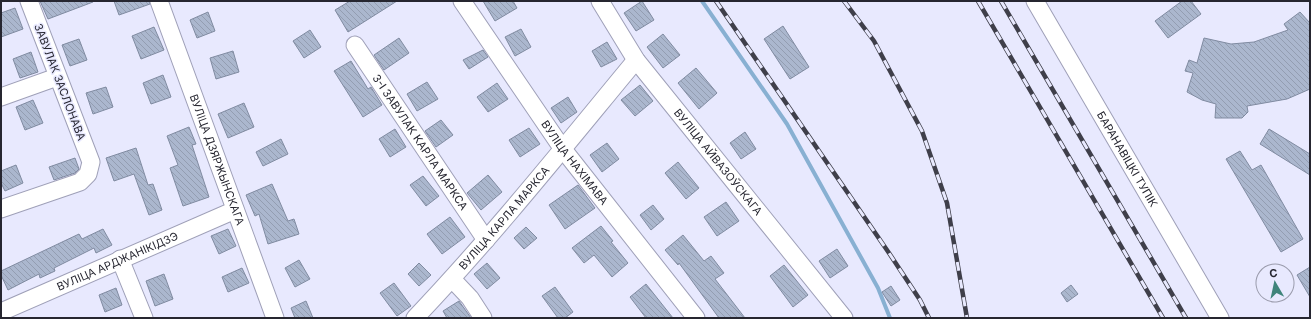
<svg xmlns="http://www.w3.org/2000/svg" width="1311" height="319" font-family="Inter,sans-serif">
	<defs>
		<pattern id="building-back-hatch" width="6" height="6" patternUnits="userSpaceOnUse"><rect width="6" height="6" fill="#abb7ce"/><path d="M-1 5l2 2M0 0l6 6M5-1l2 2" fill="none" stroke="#939db1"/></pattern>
	</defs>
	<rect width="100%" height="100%" fill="#e8e9fe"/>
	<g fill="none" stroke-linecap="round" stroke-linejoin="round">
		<path stroke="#88b0d2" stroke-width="4" d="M702 1 787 124 878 288 890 318"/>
	</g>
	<path fill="url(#building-back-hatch)" stroke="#808ba1" d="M40 1H92L93 2 48 19Z
		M114 1H149L150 4 119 15Z
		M350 1H397L348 32 335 10Z
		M483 1H513L517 8 495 21Z
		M642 1 654 20 636 31 624 13Z
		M1182 1H1191L1201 14 1168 38 1155 21Z
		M15 8 23 29 1 37V13Z
		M208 12 215 31 197 38 190 20Z
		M1300 12 1310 23V89L1287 99 1247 106 1248 112 1242 118H1215L1216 104 1202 100 1187 92 1193 73 1185 71 1189 60 1197 63 1204 38 1231 44 1254 42 1288 30 1284 24Z
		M783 26 809 67 790 79 764 39Z
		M154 27 164 50 141 59 132 36Z
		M521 29 531 47 515 56 505 37Z
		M310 30 321 47 304 58 293 41Z
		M663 34 680 55 663 68 647 47Z
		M399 38 409 53 384 70 374 55Z
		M79 39 87 60 70 66 62 45Z
		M607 42 617 59 601 67 592 51Z
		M483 50 488 57 469 69 463 60Z
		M233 51 239 72 216 79 210 58Z
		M31 52 38 72 20 78 13 59Z
		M351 61 368 89 371 87 382 105 363 117 334 71Z
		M696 68 717 93 699 109 678 83Z
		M163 75 171 97 151 104 143 83Z
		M427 82 438 99 417 111 407 94Z
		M497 83 508 99 488 112 477 97Z
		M640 85 653 101 635 116 621 100Z
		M106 87 113 107 93 114 86 93Z
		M568 97 577 112 561 123 551 108Z
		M33 100 43 123 25 130 16 107Z
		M244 103 254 127 228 138 218 114Z
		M441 120 453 135 436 147 425 131Z
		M189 127 196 144 192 145 209 197 183 206 170 168 178 165 167 136Z
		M529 128 540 144 520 157 509 140Z
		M395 129 406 147 390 157 379 139Z
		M1269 129 1310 154V175L1260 144Z
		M745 132 756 149 741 159 730 143Z
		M281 139 288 154 263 166 256 152Z
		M607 143 619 159 602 172 590 155Z
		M136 148 148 185 153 184 162 210 149 215 134 174 114 181 106 158Z
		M1240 151 1252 170 1261 165 1303 239 1281 252 1226 159Z
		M75 158 79 169 75 173 54 180 49 167Z
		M678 162 699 188 686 199 665 173Z
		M16 165 23 183 5 191 1 183V171Z
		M488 175 502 192 481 210 467 193Z
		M423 176 439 196 426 206 410 185Z
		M272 184 288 221 294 219 299 234 268 244 259 214 255 216 246 195Z
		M578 185 595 208 565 229 549 205Z
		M726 202 739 221 717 236 704 217Z
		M653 205 664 219 651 230 640 215Z
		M450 217 465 237 442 254 427 234Z
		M601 226 613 241 611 242 628 263 612 277 594 255 584 263 572 248Z
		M526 227 537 238 524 249 514 238Z
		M103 229 112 245 96 253 94 248 54 268 55 271 40 278 39 274 8 290 1 275V271L79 234 82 239Z
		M228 229 236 246 219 254 211 236Z
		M683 235 704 261 711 256 724 273 715 279 745 318H719L679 263 678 265 665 250Z
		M837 249 848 266 830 278 819 261Z
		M299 260 310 279 295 287 285 268Z
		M419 263 431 275 419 286 408 274Z
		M487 263 500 278 487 289 474 274Z
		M784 265 808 295 793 307 770 276Z
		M1310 267V297L1297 275Z
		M242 268 249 283 228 292 222 277Z
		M164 274 173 299 155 306 146 281Z
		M394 283 411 306 397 316 380 293Z
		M646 284 673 318H646L630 297Z
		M1071 285 1078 294 1067 302 1061 293Z
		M891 286 900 300 891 306 882 292Z
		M555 287 573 312 565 318H558L542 296Z
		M116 288 122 305 105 312 99 295Z
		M306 301 313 318H295L291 308Z
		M459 301 471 318H447L443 311Z"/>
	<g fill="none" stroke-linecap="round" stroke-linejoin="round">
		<defs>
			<g id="minor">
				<path id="s1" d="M159 1 275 318"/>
				<path id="s2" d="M462 1 562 148 696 318"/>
				<path id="s3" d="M600 1 636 60 844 318"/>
				<path id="s4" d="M1035 1 1220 318"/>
				<path id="s5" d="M355 45 486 240"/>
				<path d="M1 97 57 77"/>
				<path d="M1 209 80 182 88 174 91 162 29 1"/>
				<path d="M120 259 144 318"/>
				<path d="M452 279 470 298 483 318"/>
				<path id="s6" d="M1 312 235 210"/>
				<path id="s7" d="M415 318C493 236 564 147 636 60"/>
			</g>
		</defs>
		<use href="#minor" stroke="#9fa0b8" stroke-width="19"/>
		<use href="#minor" stroke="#fff" stroke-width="17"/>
		<defs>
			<path id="rail" d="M716 1 889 253 920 300 929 318
				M844 1 874 41 922 131 947 203 967 318
				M978 1 1163 318
				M1001 1 1186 318"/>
		</defs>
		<use href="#rail" stroke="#3f3f4a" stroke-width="4.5"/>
		<use href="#rail" stroke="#e8e9fe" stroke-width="3" stroke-dasharray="9" stroke-linecap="butt"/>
	</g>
	<g text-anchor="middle" stroke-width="3" stroke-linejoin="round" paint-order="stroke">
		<g font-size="11" fill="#262630" stroke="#e8e9fe">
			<text transform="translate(60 82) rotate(69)" y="4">ЗАВУЛАК ЗАСЛОНАВА</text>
			<text dy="4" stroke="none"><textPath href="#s5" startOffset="117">3-І ЗАВУЛАК КАРЛА МАРКСА</textPath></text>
			<text dy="4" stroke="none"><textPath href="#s1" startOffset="169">ВУЛІЦА ДЗЯРЖЫНСКАГА</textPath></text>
			<text dy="4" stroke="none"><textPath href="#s4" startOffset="183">БАРАНАВІЦКІ ТУПІК</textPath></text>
			<text dy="4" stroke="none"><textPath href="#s2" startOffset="197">ВУЛІЦА НАХІМАВА</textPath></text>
			<text dy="4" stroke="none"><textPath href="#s3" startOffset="200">ВУЛІЦА АЙВАЗОЎСКАГА</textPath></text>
			<text dy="4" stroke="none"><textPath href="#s7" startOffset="134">ВУЛІЦА КАРЛА МАРКСА</textPath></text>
			<text dy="4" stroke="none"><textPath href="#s6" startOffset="127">ВУЛІЦА АРДЖАНІКІДЗЭ</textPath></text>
		</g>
	</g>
	<rect width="1311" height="319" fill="none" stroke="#262630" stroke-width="4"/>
	<g transform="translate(1275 283) rotate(351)"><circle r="19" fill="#e8e9fe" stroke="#9a9bac"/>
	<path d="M0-3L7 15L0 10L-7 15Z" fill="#3f847b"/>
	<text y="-6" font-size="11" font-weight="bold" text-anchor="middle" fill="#262630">С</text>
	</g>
</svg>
